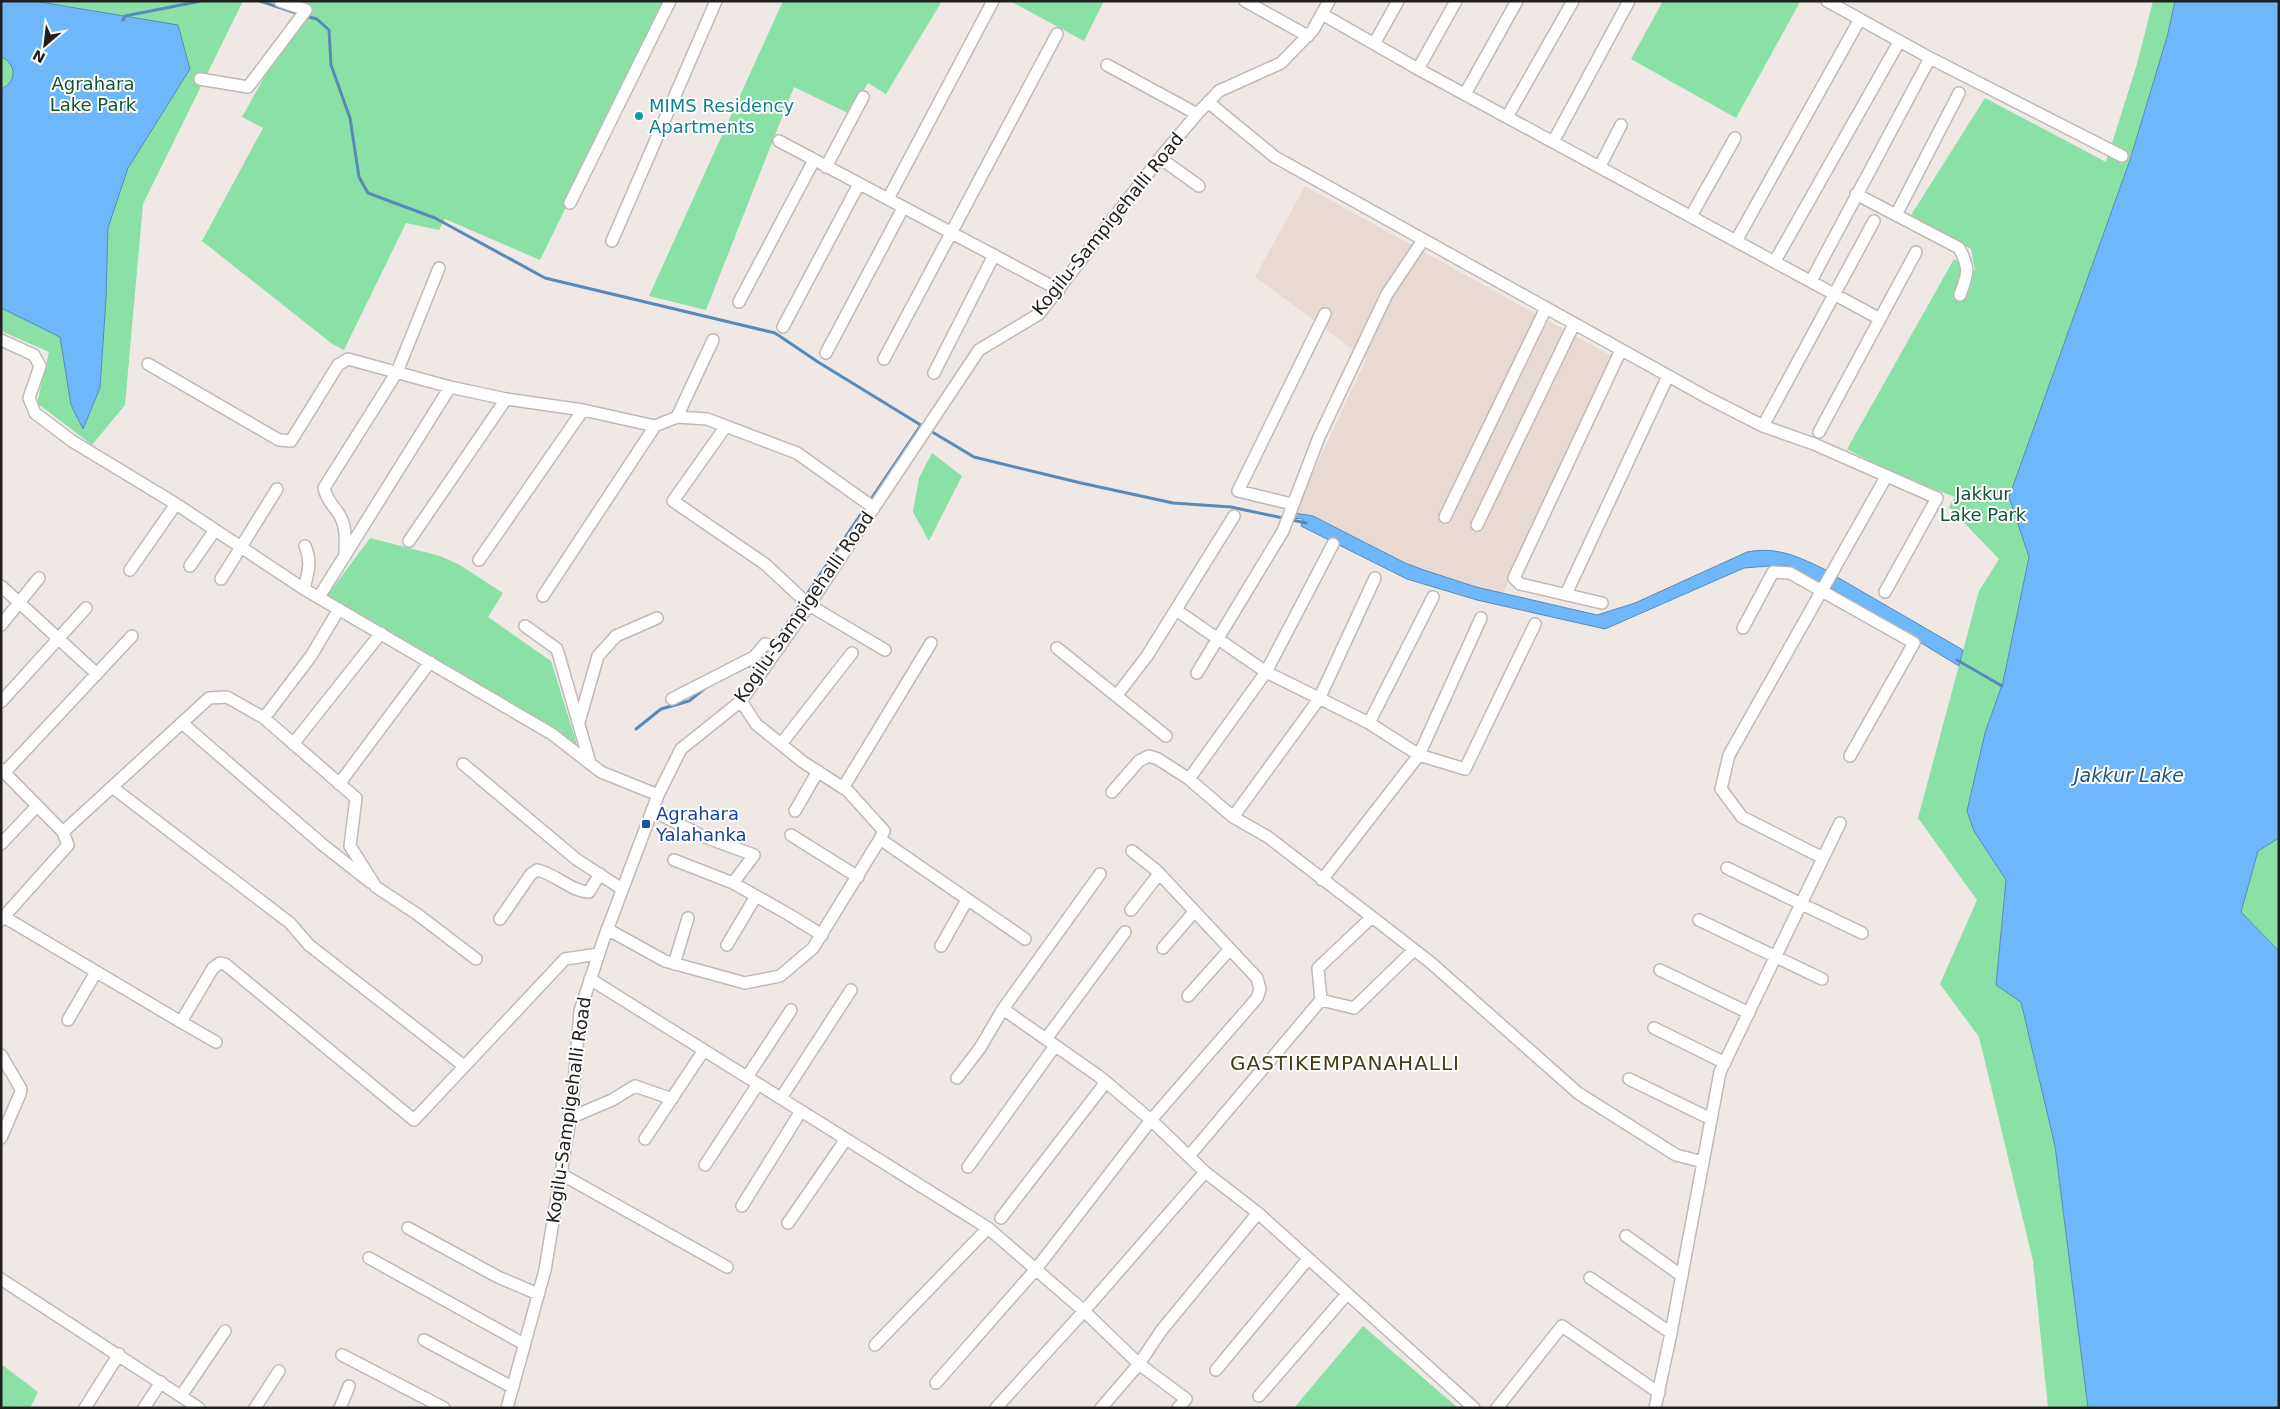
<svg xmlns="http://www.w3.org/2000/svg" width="2280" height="1409" font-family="'DejaVu Sans',sans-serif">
	<rect width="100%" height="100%" fill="#efe8e5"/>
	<path fill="#e8dad3" d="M1305 186 1612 356 1503 593 1476 587 1405 563 1313 516 1294 513 1366 359 1255 277Z"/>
	<path fill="#8ae1a5" d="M1 1H243L143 204 125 405 92 445 37 403 49 352 1 331Z
		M307 1H667L540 260 445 219 439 230 406 223 344 350 331 343 202 241 263 128 242 117Z
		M783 1H942L886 94 868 83 850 114 794 87 706 310 649 296Z
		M1010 1H1104L1084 41Z
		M1663 1 1800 2 1736 118 1631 59Z
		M2153 1H2175L2167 37 2130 160 2009 497 2029 557 2003 682 1985 733 1967 811 1974 831 2006 880 1996 985 2021 1002 2055 1146 2088 1408H2048L2033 1261 1979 1037 1940 984 1977 900 1918 818 1979 591 1999 559 1949 507 1955 497 1894 474 1847 449 1954 259 1975 271 1971 249 1911 215 1985 98 2106 162 2137 64Z
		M932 453 962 476 929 541 913 512 919 478Z
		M370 538 440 556 460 565 503 593 488 617 551 661 578 748 327 596Z
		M2279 838V951L2241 912 2258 851Z
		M1363 1326 1458 1408H1294Z
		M1 1364 38 1392 30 1408H1Z"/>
	<path fill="#6eb7fb" stroke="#578ab9" d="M1 1H34L178 25 190 69 128 168 108 228 106 299 100 388 83 429 71 405 60 337 1 308V89C17 83 17 63 1 57Z
		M2175 1H2279V838L2258 851 2241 912 2279 951V1408H2088L2055 1146 2021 1002 1996 985 2006 880 1974 831 1967 811 1985 733 2003 682 2029 557 2009 497 2130 160 2167 37Z
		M1294 513 1313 516 1405 563 1424 570 1476 587 1597 615 1635 603 1747 552C1777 546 1799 557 1826 570L1819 582 1790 566 1782 565 1744 568 1605 629 1477 600 1407 579 1301 526 1303 519 1293 518Z
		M1837 577 1963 650 1959 666 1831 588Z"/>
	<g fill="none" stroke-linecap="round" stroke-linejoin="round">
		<path stroke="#578ab9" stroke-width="3" d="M260 1 299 14
			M305 16 317 19 329 30 331 65 350 118 359 177 368 193 435 218 545 278 775 333 818 362 924 427
			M123 20 125 16 201 1
			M929 430 974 457 1081 483 1173 503 1231 507 1306 523
			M774 643 921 425
			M1957 660 2002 686
			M745 667 760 664 770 649
			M636 729 661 709 689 701 709 685"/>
		<defs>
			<path id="minor" d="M1245 1 1308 36
				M1322 14 1418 69 1880 319
				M1374 44 1398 1
				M1930 58 2122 156
				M1107 65 1197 114
				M1418 69 1456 1
				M200 79 248 87 306 10 280 1
				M1465 94 1517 1
				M1208 102 1275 157 1708 398 1763 426 1814 444 1937 498 1885 592
				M1507 117 1573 1
				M779 141 1059 290
				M1553 142 1629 1
				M1160 158 1199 186
				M1600 166 1621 125
				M826 167 863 97
				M1856 194 1959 248C1970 268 1968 274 1960 295
				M888 199 993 1
				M570 203 670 1
				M1896 215 1959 93
				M1691 216 1735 138
				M612 241 716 1
				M1736 241 1860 19
				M1775 261 1899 42
				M1811 281 1930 58 1827 1
				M739 302 814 160
				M783 327 859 184
				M1 340 34 355 40 366 29 398 35 413 72 441 176 504 304 589 552 734 601 772 658 795
				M826 353 903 208
				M884 359 1057 34
				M148 364 279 440 291 441 338 365 348 359 450 387 506 399 583 410 655 426 677 417 707 419 797 453 874 508
				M934 373 994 255
				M677 417 713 340
				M726 426 673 501 765 564 809 605 885 650
				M1763 426 1874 221
				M1819 432 1916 252
				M1292 504 1238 491 1325 314
				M1445 517 1546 308
				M1477 525 1574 324
				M409 541 506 399
				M345 556C345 543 347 528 340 516 334 505 327 502 324 488L397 372 439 268
				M479 560 583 410
				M190 566 215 530
				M130 570 176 504
				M221 579 277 489
				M1 586 97 674
				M304 589C308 573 312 561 305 546
				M1566 594 1668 376
				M543 596 655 426
				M319 597 450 387
				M1602 603 1520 584 1514 578 1621 350
				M1176 610 1266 672 1369 723 1419 755 1465 769 1535 624
				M1 625 39 578
				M525 626 557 649 590 763
				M1743 628 1773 572 1790 573 1914 643 1850 756
				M1057 648 1166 736
				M1197 673 1283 531 1319 437 1387 294 1423 240
				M1117 695 1147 656 1234 516
				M672 699 754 657 765 644 780 647
				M1 702 86 608
				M264 718 311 656 339 609
				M579 722 598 656 616 636 657 618
				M182 723 323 845 370 882
				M1369 723 1433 597
				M293 744 381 633
				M781 744 852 653
				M463 764 576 859 622 889
				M1 769 63 832 68 845 1 920
				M4 773 132 636
				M1189 779 1266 672 1333 544
				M339 784 430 662
				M112 787 290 923 309 945 464 1066
				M843 788 931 643
				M1112 792 1139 761 1149 756 1158 759 1189 779 1233 817 1268 837 1372 917 1318 968 1321 1000 1189 1156
				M652 810 702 836 754 855 733 883 788 914 822 935
				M795 811 818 771
				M1233 817 1319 699 1375 578
				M63 832 209 698 227 697 264 718 356 798 350 846 376 887 417 914 476 959
				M791 835 858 877
				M880 839 1025 939
				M1 844 37 806
				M1823 858 1742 817 1721 789 1729 755 1886 477
				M674 860 733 883
				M1727 868 1862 933
				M1322 880 1419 755 1481 618
				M1131 910 1159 874
				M4 917 181 1022 213 968 220 963 225 964 414 1120 565 959 598 954
				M1372 917 1430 962 1578 1093 1676 1155 1703 1162
				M500 919 531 874 537 870C556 874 570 891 589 892L600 874
				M1699 920 1822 979
				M607 929 665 961 745 983 780 976 813 948 880 839 884 831 848 791 803 762 756 724 741 701
				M727 945 756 896
				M941 946 967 900
				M1163 948 1194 912
				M674 964 688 918
				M1660 970 1749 1013
				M590 979 988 1228 1084 1311 1139 1364 1186 1399 1178 1408
				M1188 996 1230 949
				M1321 1000 1354 1008 1414 950
				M1003 1009 1100 1077 1151 1120 1257 998 1260 989 1257 978 1156 870 1132 851
				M68 1020 96 972
				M181 1022 216 1042
				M1654 1028 1725 1063
				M1046 1039 1125 932
				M1 1055 21 1089 20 1094 1 1138
				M747 1077 791 1010
				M957 1078 980 1048 1003 1009 1100 874
				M1629 1079 1711 1119
				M781 1098 851 990
				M570 1118 612 1100 635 1086 672 1099
				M645 1139 704 1050
				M705 1165 758 1084
				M968 1167 1055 1046
				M561 1174 727 1267
				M742 1206 801 1111
				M1001 1218 1106 1082
				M788 1223 846 1139
				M408 1228 498 1277 538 1294
				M1626 1236 1682 1276
				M369 1258 524 1344
				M1590 1278 1671 1333
				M1 1279 199 1408
				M424 1340 512 1387
				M875 1345 988 1228
				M342 1355 444 1408
				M1216 1370 1308 1259
				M936 1383 1036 1269 1151 1120 1205 1172 1258 1213 1474 1408
				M181 1396 225 1331
				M1259 1396 1347 1294
				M85 1408 119 1354
				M144 1408 161 1382
				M255 1408 279 1371
				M340 1408 349 1386
				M507 1408 545 1270 572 1107 580 1011 603 941 658 795 681 749 741 701 809 605 979 350 1039 314 1160 158 1197 114 1219 91 1281 63 1313 30 1329 1
				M996 1408 1084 1311 1205 1172
				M1101 1408 1139 1364 1161 1331 1258 1213
				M1497 1408 1562 1326 1659 1393
				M1655 1408 1671 1333 1720 1072 1840 823"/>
		</defs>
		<use href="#minor" stroke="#c0b9b6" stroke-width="14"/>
		<use href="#minor" stroke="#fff" stroke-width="11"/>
	</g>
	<circle fill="#0f9aa8" stroke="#fff" stroke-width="2" cx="639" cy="116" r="5"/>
	<rect fill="#1a4fb4" stroke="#fff" stroke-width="2" x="641" y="819" width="10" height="10" rx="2.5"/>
	<g text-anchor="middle" stroke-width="4" stroke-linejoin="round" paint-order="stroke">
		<g font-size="18" fill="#11552f" stroke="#fff">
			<text x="93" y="90">Agrahara<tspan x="93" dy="21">Lake Park</tspan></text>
			<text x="1983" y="500">Jakkur<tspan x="1983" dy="21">Lake Park</tspan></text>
		</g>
		<g font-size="18" fill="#0d838f" stroke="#fff" text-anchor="start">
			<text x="649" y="112">MIMS Residency<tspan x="649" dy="21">Apartments</tspan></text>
		</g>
		<g font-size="18" fill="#22201f" stroke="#fff">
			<text transform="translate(1108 224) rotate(-51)" y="6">Kogilu-Sampigehalli Road</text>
			<text transform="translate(804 607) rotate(-55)" y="6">Kogilu-Sampigehalli Road</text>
			<text transform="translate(569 1110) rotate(-82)" y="6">Kogilu-Sampigehalli Road</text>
		</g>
		<g font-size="18" fill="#164399" stroke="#fff" text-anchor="start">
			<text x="656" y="820">Agrahara<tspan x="656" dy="21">Yalahanka</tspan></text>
		</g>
		<g font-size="19" font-style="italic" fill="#215380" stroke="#fff">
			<text x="2129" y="782">Jakkur Lake</text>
		</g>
		<g font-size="20" letter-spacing="1" fill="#4a3a12" stroke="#fff">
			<text x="1345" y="1070">GASTIKEMPANAHALLI</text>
		</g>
	</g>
	<rect width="2280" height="1409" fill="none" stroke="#22201f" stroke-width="5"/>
	<g transform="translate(45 45) rotate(208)" stroke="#ffffff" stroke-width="4" paint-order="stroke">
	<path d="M0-4L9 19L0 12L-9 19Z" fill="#22201f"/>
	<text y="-8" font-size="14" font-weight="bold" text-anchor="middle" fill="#22201f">N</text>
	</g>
</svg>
